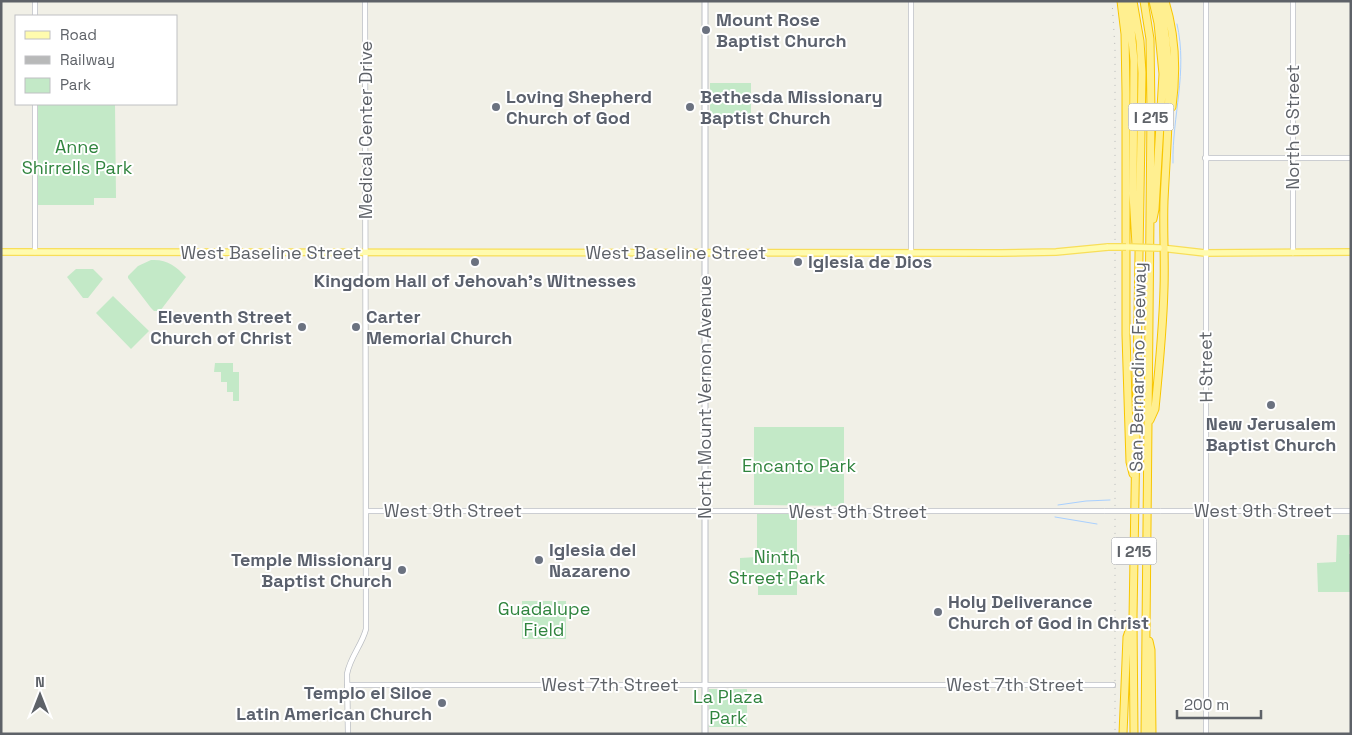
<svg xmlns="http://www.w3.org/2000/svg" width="1352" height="735" font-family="'Space Grotesk',sans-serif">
	<rect width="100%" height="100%" fill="#f1f0e7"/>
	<path fill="#c3e9c7" d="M710 83H751V118H710Z
		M38 104H115L116 198H94V205H38Z
		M151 260C167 259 176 266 186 277L160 311H154L151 308 128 278V276L138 266Z
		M76 269H93L103 279 88 298H83L67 277Z
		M113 296 149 331 131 349 96 313Z
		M215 363H233V372H239V401H233V392H227V382H221V372H214Z
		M754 427H844V506L754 505Z
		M757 514H797V595H758V576L740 575V558L757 557Z
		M1337 535H1351L1349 554H1351V592H1318L1317 563 1336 562Z
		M522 601H566V639H522Z
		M709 689H747V727H709Z"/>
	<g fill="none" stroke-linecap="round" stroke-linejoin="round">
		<path stroke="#a9d0ff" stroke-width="1" d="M1173 163C1172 116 1188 72 1177 24
			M1058 505 1086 501 1110 500
			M1055 517 1097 524"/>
		<defs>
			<path id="tertiary" d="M35 1V16
				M911 1V252
				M1206 1V734
				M1293 1V253
				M35 104V252
				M1205 158H1351
				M366 511H1105
				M1160 511H1351
				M347 685H1113
				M348 734 347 674C350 657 362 645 366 629L365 1"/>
			<path id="secondary" d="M705 734V1"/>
			<path id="primary" d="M1161 248 1205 253 1351 252
				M1 252 1001 253 1056 252 1108 247"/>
			<path id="motorway" d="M1121 1 1125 34 1126 93V335L1130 462 1133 474
				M1126 1 1131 29 1134 61 1133 194 1136 245
				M1133 1 1140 41 1142 73 1133 618 1134 734
				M1144 1 1150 39 1151 112 1145 734
				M1165 1C1176 37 1177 70 1172 107
				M1153 219 1155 209 1163 74 1158 23 1153 1
				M1150 420 1155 409C1159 369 1163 329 1164 288 1165 259 1163 230 1164 201 1167 135 1175 67 1159 1
				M1149 641 1151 650 1152 734
				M1123 734 1127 637 1131 625"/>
		</defs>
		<use href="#tertiary" stroke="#bbbec3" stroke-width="6"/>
		<use href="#secondary" stroke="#bcbfc5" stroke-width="7"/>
		<use href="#primary" stroke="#f8de59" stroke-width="8"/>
		<use href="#motorway" stroke="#f8c600" stroke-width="9"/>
		<use href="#tertiary" stroke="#fff" stroke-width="4.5"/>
		<use href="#secondary" stroke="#fff" stroke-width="5"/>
		<use href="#primary" stroke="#fffbae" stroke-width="5.5"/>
		<use href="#motorway" stroke="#ffef90" stroke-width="7"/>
		<path stroke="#b8b9b9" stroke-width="1" stroke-dasharray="1 6" stroke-linecap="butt" d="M1112 1 1115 48V734"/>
		<defs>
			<path id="tertiary-bridge" d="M1105 511H1160"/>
			<path id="primary-bridge" d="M1108 247H1126
				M1129 247 1159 248"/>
		</defs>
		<use href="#tertiary-bridge" stroke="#bbbec3" stroke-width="6" stroke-linecap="butt"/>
		<use href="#primary-bridge" stroke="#f8de59" stroke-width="8" stroke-linecap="butt"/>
		<use href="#tertiary-bridge" stroke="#fff" stroke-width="4.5"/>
		<use href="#primary-bridge" stroke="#fffbae" stroke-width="5.5"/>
	</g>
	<g fill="#6b7280" stroke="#fff" stroke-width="2">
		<circle cx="706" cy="30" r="5"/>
		<circle cx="496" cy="107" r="5"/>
		<circle cx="690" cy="107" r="5"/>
		<circle cx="475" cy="262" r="5"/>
		<circle cx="798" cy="262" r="5"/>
		<circle cx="302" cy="327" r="5"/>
		<circle cx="356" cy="327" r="5"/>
		<circle cx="1271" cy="405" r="5"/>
		<circle cx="539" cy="560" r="5"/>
		<circle cx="402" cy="570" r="5"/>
		<circle cx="938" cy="612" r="5"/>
		<circle cx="442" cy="703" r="5"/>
	</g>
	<g text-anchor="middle" stroke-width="4" stroke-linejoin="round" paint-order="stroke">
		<g fill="#fff" stroke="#8e9195" stroke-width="1">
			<rect x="1128.5" y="103.5" width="45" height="27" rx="4"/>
			<rect x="1111.5" y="537.5" width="45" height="27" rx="4"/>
		</g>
		<g font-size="16" font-weight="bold" fill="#5e6268">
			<text x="1151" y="123">I 215</text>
			<text x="1134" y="557">I 215</text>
		</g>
		<g font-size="18" font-weight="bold" fill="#5b616d" stroke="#fff" text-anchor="start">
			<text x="716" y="26">Mount Rose<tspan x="716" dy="21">Baptist Church</tspan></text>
			<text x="506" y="103">Loving Shepherd<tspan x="506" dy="21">Church of God</tspan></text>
			<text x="700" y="103">Bethesda Missionary<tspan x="700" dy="21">Baptist Church</tspan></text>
			<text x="808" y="268">Iglesia de Dios</text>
			<text x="475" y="287" text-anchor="middle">Kingdom Hall of Jehovah's Witnesses</text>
			<text x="292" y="323" text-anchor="end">Eleventh Street<tspan x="292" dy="21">Church of Christ</tspan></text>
			<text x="366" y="323">Carter<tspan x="366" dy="21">Memorial Church</tspan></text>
			<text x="1271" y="430" text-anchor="middle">New Jerusalem<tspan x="1271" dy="21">Baptist Church</tspan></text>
			<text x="549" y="556">Iglesia del<tspan x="549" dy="21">Nazareno</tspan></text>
			<text x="392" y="566" text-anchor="end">Temple Missionary<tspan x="392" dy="21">Baptist Church</tspan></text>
			<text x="948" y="608">Holy Deliverance<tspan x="948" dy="21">Church of God in Christ</tspan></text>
			<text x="432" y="699" text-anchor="end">Templo el Siloe<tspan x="432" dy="21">Latin American Church</tspan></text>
		</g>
		<g font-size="18" fill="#5e6268" stroke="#fff">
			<text transform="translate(1293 127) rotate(-90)" y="6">North G Street</text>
			<text transform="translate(366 130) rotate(-90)" y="6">Medical Center Drive</text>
			<text x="271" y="259">West Baseline Street</text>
			<text x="676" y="259">West Baseline Street</text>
			<text transform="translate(1138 367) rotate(-89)" y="6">San Bernardino Freeway</text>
			<text transform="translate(1206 367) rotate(-91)" y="6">H Street</text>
			<text transform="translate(705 397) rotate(-90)" y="6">North Mount Vernon Avenue</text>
			<text x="453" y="517">West 9th Street</text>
			<text x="1263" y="517">West 9th Street</text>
			<text x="858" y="518">West 9th Street</text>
			<text x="610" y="691">West 7th Street</text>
			<text x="1015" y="691">West 7th Street</text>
		</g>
		<g font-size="18" fill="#30843e" stroke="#fff">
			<text x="77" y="153">Anne<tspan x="77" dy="21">Shirrells Park</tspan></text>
			<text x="799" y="472">Encanto Park</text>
			<text x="777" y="563">Ninth<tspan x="777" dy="21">Street Park</tspan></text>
			<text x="544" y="615">Guadalupe<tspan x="544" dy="21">Field</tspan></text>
			<text x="728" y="703">La Plaza<tspan x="728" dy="21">Park</tspan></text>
		</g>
	</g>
	<rect width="1352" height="735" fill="none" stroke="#5e6268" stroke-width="5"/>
	<rect x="15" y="15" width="162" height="90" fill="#ffffff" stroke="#bfc0c3"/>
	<rect x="25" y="31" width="25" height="8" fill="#fffbae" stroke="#bfc0c3"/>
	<text x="60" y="40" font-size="15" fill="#5e6268">Road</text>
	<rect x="25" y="56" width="25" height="8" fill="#b8b9b9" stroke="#bfc0c3"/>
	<text x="60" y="65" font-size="15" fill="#5e6268">Railway</text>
	<rect x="25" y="78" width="25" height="15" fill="#c3e9c7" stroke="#bfc0c3"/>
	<text x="60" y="90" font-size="15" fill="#5e6268">Park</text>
	<g transform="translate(40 695)" stroke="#ffffff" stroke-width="4" paint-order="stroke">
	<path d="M0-4L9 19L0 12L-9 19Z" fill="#5e6268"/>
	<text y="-8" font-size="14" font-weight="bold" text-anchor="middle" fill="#5e6268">N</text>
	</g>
	<path d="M1177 710v8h84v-8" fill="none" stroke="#5e6268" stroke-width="2.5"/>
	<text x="1184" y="710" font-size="15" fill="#5e6268" stroke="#ffffff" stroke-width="4" paint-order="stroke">200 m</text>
</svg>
